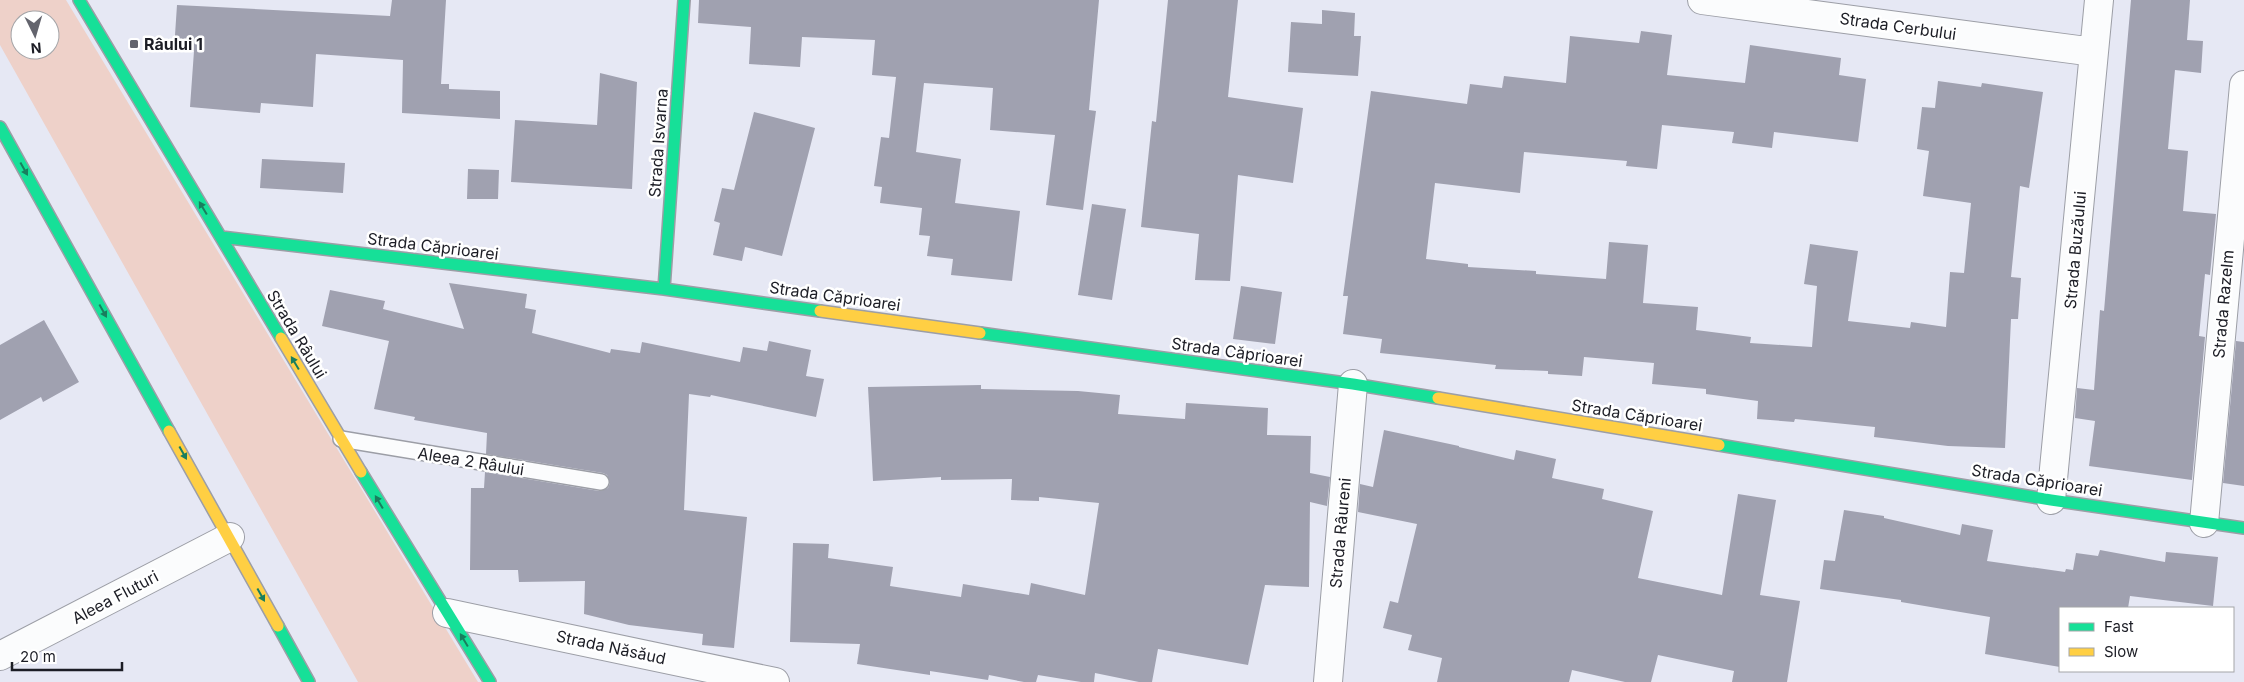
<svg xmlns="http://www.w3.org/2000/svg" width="2244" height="682" font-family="Inter,sans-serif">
	<rect width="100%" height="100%" fill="#e6e8f4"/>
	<path fill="#eed1c9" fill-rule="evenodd" d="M0 0H66L478 682H358L0 45ZM20 20H50V50H20Z"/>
	<path fill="#a0a1b0" d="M392 0H446L441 84H449V89L500 91V119L402 113 403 60 316 54 313 107 261 103 260 113 190 107 194 51 174 50 177 5 390 16Z
		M699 0H1099L1089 110 1096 111 1083 210 1046 205 1055 135 990 130 993 88 924 83 916 152 961 159 955 203 1020 211 1012 281 951 275 953 259 927 256 930 236 919 235 922 208 880 203 882 187 874 186 881 137 889 138 896 77 872 75 875 40 802 37 800 67 749 64 751 27 698 23Z
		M1168 0H1238L1228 97 1303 108 1293 183 1238 175 1230 281 1195 280 1199 234 1141 227 1152 121 1156 122Z
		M2131 0H2190L2187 40 2203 41 2201 73 2175 70 2168 149 2188 151 2183 211 2216 214 2210 275 2205 274 2199 336 2205 337 2192 480 2089 466 2095 421 2075 418 2077 388 2094 390 2100 310 2104 311Z
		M1322 10 1355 13 1354 36H1361L1358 76 1288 72 1291 22 1322 24Z
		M1641 31 1672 35 1667 75 1745 83 1750 45 1841 58 1839 75 1866 79 1858 142 1774 132 1772 148 1732 143 1734 132 1662 125 1657 169 1626 166 1627 161 1524 152 1520 193 1435 183 1426 259 1468 264V267L1536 271V274L1606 279 1609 242 1648 245 1643 303 1698 307 1696 330 1751 337 1750 343 1812 347 1817 286 1804 284 1810 244 1858 251 1848 321 1910 328 1911 322 1946 327 1950 272 1964 273 1971 203 1923 196 1929 151 1917 149 1922 107 1935 108 1938 81 1981 87 1982 83 2043 92 2029 188 2020 186 2011 277 2021 278 2018 319H2011L2005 448 1948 446 1874 437 1875 427 1795 419 1794 422 1757 419 1758 401 1706 394V389L1652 384 1654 363 1584 357 1582 376 1548 374V371L1495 369 1496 365 1380 353 1382 339 1343 334 1348 296H1343L1371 91 1467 104 1470 84 1502 88 1504 76 1566 83 1570 36 1639 43Z
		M600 73 637 82 632 189 511 182 515 120 597 125Z
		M754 112 815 128 782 256 745 247 742 261 713 255 720 223 714 221 722 188 734 190Z
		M262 159 345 163 343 193 260 188Z
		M468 169 499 170 498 199H467Z
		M1092 204 1126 209 1112 300 1078 295Z
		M449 283 527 294 525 308 536 310 532 333 610 353 611 349 640 353 642 342 740 362 743 347 767 351 769 341 811 350 806 376 824 379 816 417 711 395 710 397 689 394 684 510 747 517 734 648 702 645 703 634 629 625 584 614 585 581 519 582 518 570H470L471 488H484L485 472 599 491 608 488 610 483 607 475 603 473 486 454 487 433 414 420 415 417 374 409 389 341 322 326 330 290 385 301 383 309 464 329Z
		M1241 286 1282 292 1275 344 1233 339Z
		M44 320 79 382 43 402 41 397 0 420V345Z
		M2236 341 2244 342V486L2223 483Z
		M981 385V389L1078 391 1120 395 1118 414 1185 419 1186 403 1268 408 1267 435 1311 436 1310 473 1330 477 1327 506 1310 502 1309 587 1265 585 1248 665 1158 649 1152 682H1139L1095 673 1094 682H1081L1038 675 1036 682H1024L989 675 988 680 930 671V675L857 664 860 644 790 642 793 543 829 544 828 558 893 567 890 586 961 597 963 584 1029 595 1031 583 1085 595 1099 503 1039 497V501L1011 500 1012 479 941 480V477L873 481 868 387Z
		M1384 430 1459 446V447L1514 460 1516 450 1556 459 1552 478 1604 489 1602 499 1653 511 1638 578 1722 595 1738 494 1776 500 1760 595 1800 601 1787 682H1732L1734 671 1658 655 1651 682H1625L1572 670 1569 682H1437L1442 658 1408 650 1412 635 1383 628 1390 601 1398 603 1417 524 1358 512 1360 484 1373 487Z
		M1844 510 1884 516V518L1960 535 1962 524 1993 530 1987 561 2065 572 2066 569 2073 570 2076 553 2098 556 2100 550 2165 562 2166 552 2218 557 2213 606 2130 596 2128 608H2060V667L1985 654 1990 617 1901 602V600L1820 589 1824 560 1835 561Z"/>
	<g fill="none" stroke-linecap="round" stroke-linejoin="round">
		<defs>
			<path id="lane" d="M341 439 601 482"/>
			<path id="street" d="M1702 0 2094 52
				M2051 500 2099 0
				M2204 523 2244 85
				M447 613 775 682
				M0 656 230 537
				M1328 682 1353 384"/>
			<path id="fast" d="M79 0 281 338
				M0 127 169 431
				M221 237 664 289 820 311
				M664 289 684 0
				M980 333 1353 384 1438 398
				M1719 445 2051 500 2244 528
				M361 472 490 682
				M278 626 309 682"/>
			<path id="slow" d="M820 311 980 333
				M281 338 361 472
				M1438 398 1719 445
				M169 431 278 626"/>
		</defs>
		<use href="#lane" stroke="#9c9ea6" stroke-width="18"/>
		<use href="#street" stroke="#9c9ea6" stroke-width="30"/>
		<use href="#fast" stroke="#9c9ea6" stroke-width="14"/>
		<use href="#slow" stroke="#9c9ea6" stroke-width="14"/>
		<use href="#lane" stroke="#fbfcfd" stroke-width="15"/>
		<use href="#street" stroke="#fbfcfd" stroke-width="28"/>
		<use href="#fast" stroke="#16e098" stroke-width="11"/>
		<use href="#slow" stroke="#ffcf43" stroke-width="11"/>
	</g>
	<defs><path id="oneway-solid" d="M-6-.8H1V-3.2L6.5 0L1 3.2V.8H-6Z" transform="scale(1.25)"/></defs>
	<g fill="#197e5e">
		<use href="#oneway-solid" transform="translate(24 169) rotate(61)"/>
		<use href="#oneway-solid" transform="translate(203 208) rotate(-121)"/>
		<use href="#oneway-solid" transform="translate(103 311) rotate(61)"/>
		<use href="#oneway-solid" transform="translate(295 363) rotate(-121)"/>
		<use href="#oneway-solid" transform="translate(183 453) rotate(61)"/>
		<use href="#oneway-solid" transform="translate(379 502) rotate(-121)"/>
		<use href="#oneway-solid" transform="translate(261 595) rotate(61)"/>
		<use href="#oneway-solid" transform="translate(464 640) rotate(-121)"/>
	</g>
	<rect fill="#63646d" stroke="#fff" stroke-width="2" x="129" y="39" width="10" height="10" rx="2.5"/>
	<g text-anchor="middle" stroke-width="5" stroke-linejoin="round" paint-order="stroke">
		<g font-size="16" fill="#1c1d25" stroke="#fff">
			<text transform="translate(1898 26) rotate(8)" y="6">Strada Cerbului</text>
			<text transform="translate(658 143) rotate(-86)" y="6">Strada Isvarna</text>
			<text transform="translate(433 246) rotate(7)" y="6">Strada Căprioarei</text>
			<text transform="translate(2075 250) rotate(-85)" y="6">Strada Buzăului</text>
			<text transform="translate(835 296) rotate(8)" y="6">Strada Căprioarei</text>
			<text transform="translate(2223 304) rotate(-85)" y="6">Strada Razelm</text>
			<text transform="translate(297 334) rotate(59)" y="6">Strada Râului</text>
			<text transform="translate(1237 352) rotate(8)" y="6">Strada Căprioarei</text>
			<text transform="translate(1637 415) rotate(9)" y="6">Strada Căprioarei</text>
			<text transform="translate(471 461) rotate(9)" y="6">Aleea 2 Râului</text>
			<text transform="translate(2037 480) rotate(9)" y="6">Strada Căprioarei</text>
			<text transform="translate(1340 533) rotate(-85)" y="6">Strada Râureni</text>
			<text transform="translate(115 597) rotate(-28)" y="6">Aleea Fluturi</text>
			<text transform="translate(611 647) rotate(12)" y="6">Strada Năsăud</text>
		</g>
		<g font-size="16" font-weight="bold" fill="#1c1d25" stroke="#fff" text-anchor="start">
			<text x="144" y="50">Râului 1</text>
		</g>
	</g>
	<rect x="2059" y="607" width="175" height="65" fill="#ffffff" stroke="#a4a5a8"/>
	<rect x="2069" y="623" width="25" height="8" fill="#16e098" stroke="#a4a5a8"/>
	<text x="2104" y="632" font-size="15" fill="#1c1d25">Fast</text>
	<rect x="2069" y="648" width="25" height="8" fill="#ffcf43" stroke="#a4a5a8"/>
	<text x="2104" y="657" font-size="15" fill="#1c1d25">Slow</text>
	<g transform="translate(35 35) rotate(175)"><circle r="24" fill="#ffffff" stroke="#a4a5a8"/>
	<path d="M0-4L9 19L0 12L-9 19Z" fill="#63646d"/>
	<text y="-8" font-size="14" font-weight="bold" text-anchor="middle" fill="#1c1d25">N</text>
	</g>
	<path d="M12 662v8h110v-8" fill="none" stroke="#1c1d25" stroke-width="2.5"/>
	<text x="20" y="662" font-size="15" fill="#1c1d25" stroke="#ffffff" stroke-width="4" paint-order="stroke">20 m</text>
</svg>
